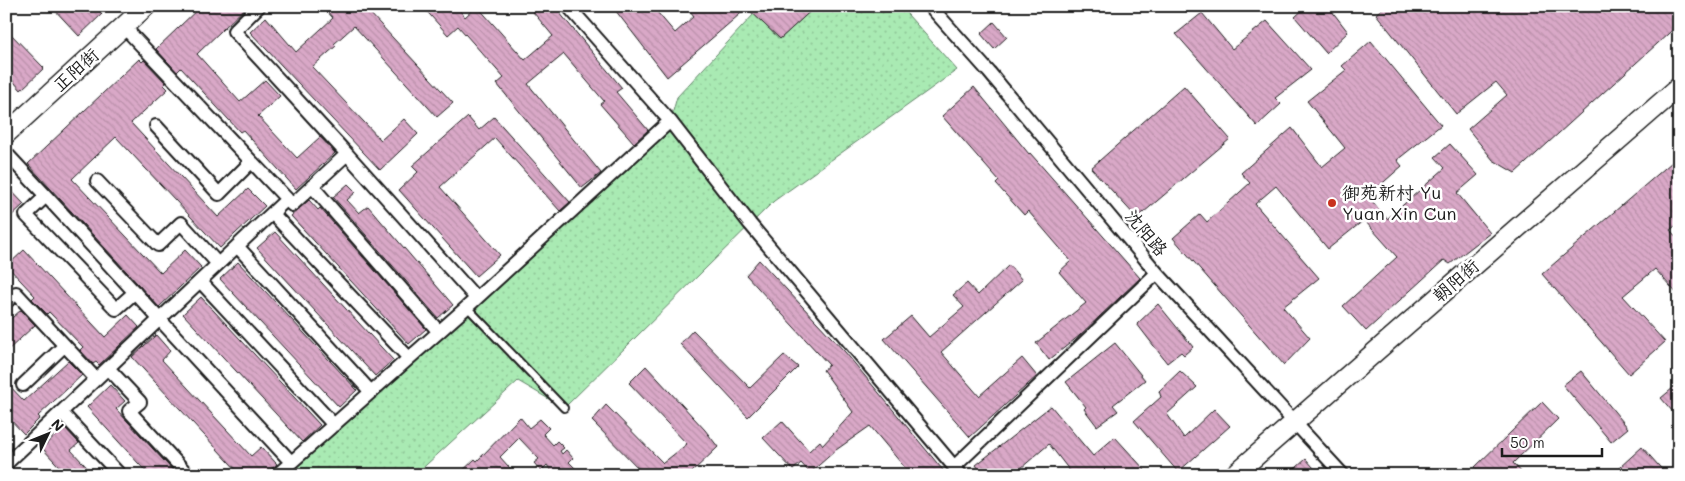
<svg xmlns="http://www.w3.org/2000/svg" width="1685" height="481" font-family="Mali,'LXGW WenKai TC',sans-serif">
	<defs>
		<pattern id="grass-dots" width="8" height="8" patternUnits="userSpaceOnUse" patternTransform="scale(1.25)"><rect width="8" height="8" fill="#a9eab3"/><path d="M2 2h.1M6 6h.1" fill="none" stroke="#91c899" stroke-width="1.8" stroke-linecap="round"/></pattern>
		<pattern id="building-back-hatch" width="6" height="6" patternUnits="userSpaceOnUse" patternTransform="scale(1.25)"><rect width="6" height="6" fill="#d9a8c7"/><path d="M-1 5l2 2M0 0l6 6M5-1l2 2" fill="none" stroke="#ba90aa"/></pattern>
	</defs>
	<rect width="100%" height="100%" fill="#fff"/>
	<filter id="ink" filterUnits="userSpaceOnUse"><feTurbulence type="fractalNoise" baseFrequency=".02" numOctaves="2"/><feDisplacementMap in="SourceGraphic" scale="10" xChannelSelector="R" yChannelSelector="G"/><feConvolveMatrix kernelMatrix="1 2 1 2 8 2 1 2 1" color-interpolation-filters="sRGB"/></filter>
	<g filter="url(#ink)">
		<path fill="url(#grass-dots)" stroke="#628368" d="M816 6H900L957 70 774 201 564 408 518 381 415 475H277L670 122 677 97 754 14 780 39Z"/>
		<path fill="url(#building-back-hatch)" stroke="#1c1c1c" d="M51 6H94L102 14 79 36Z
			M201 6H247L197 54 240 102 265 80 280 96 258 116 297 158 320 137 335 153 296 189 243 130 240 132 181 68 177 72 156 49Z
			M322 6H376L369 12 453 103 437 117 354 26 334 44 336 46 312 67 381 140 404 119 418 134 380 170 250 32 266 17 296 52 333 18Z
			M422 6H456L465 17 477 6 525 60 553 36 528 6H554L622 88 616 92 648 130 634 143 600 104 604 101 564 54 528 84 601 173 582 188 497 84 504 78 458 26 448 35Z
			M612 6H652L675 33 694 16 686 6H816L780 39 747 8 667 77Z
			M1307 6H1328L1348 32 1326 53 1295 17Z
			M1385 6H1679V24L1515 173 1493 160 1468 129 1507 95 1496 82 1456 114 1376 14Z
			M1202 13 1232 49 1267 21 1311 70 1275 98 1281 104 1257 126 1176 34Z
			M994 22 1007 37 994 49 981 34Z
			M6 29 44 68 21 90 6 73Z
			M1371 41 1441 125 1397 160 1402 166 1368 196 1387 219 1445 168 1435 157 1450 144 1478 175 1457 193 1490 233 1450 264 1444 260 1366 331 1343 306 1397 257 1364 220 1328 249 1276 186 1255 204 1319 278 1283 307 1310 338 1284 365 1173 238 1200 214 1207 222 1250 183 1241 173 1292 128 1322 167 1345 148 1307 101 1346 70 1342 66Z
			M139 59 142 62 144 60 166 83 164 85 168 89 131 123 218 217 248 189 265 206 220 248 116 137 72 179 161 273 185 250 201 267 159 307 28 164Z
			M1184 86 1230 139 1137 218 1091 168Z
			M974 87 1029 154 1030 153 1140 278 1079 336 1049 360 1036 343 1086 303 1059 272 1071 261 1028 211 1024 215 996 184 999 181 942 116Z
			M468 117 479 130 494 117 570 202 560 211 495 138 440 187 500 255 476 276 399 190 418 172 412 166Z
			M1679 156V223L1670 230 1679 240V296L1655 269 1623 296 1665 342 1629 374 1542 274Z
			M348 184 356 192 347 200 359 213 368 206 453 305 438 318 333 197Z
			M6 185 24 204 6 221Z
			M309 200 318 210 320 208 426 329 409 344 291 216Z
			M275 232 393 360 375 376 257 248Z
			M24 250 105 337 128 315 139 327 99 365 96 362 93 364 80 350 83 347 49 312 47 314 32 299 35 296 7 266Z
			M759 260 845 352 947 475H911L870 426 836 450 810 473 801 463 793 470 763 438 782 421 809 451 820 441 823 445 853 412 823 370 829 365 746 275Z
			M238 262 357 390 339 407 220 279Z
			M1009 265 1022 280 941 352 979 396 1022 358 1037 376 970 437 884 339 911 316 929 337 964 307 953 295 967 283 978 295Z
			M201 297 320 425 302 442 183 314Z
			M1158 304 1193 347 1184 355 1181 352 1167 363 1137 324Z
			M21 310 35 325 6 352V323Z
			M693 330 750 388 784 355 798 367 748 417 680 344Z
			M156 335 170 351 162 360 251 456 261 447 277 464 265 475H241L132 357Z
			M1115 343 1145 380 1113 405 1118 411 1097 426 1084 409 1086 407 1066 382Z
			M68 361 82 375 38 416 40 418 24 434 6 415V382L24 401Z
			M646 366 705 430 718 447 689 475H645L592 421 606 405 663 463 687 444 629 383Z
			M1180 371 1197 387 1167 414 1184 438 1214 409 1230 426 1178 472 1134 421 1161 397 1159 391Z
			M1581 371 1628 428 1611 442 1563 385Z
			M1679 383V419L1661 398Z
			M110 385 125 401 116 409 177 475H149L87 407Z
			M1542 402 1558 419 1513 463 1524 475H1482L1475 467Z
			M1051 406 1093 456 1115 437 1145 470 1140 475H1073L1049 444 1013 475H983L976 465Z
			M520 417 529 428 540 419 549 428 543 434 553 445 557 441 564 448 560 451 562 454 566 450 573 458 569 462 582 475H554L547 465 541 471 534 463 539 459 519 438 500 457 516 475H458L475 459 477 461Z
			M64 427 79 443 71 450 94 475H67L42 448Z
			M1642 447 1667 475H1627L1620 467Z
			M1306 459 1320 475H1288Z"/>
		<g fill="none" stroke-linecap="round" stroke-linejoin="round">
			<defs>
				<path id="lane" d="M467 307 564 408"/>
				<path id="street" d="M259 6 234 31 347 154
					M568 6 670 121 750 224 961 475
					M930 6 989 72 1157 273 1343 475
					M156 126 219 194 251 162
					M6 153 46 196 26 215 116 309 135 292
					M97 181 158 245 181 223 218 264
					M312 186 439 332
					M46 196 291 462
					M287 199 292 205 347 154 476 298
					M272 213 409 358
					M237 246 371 392
					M200 281 334 425
					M6 302 16 293 96 379
					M108 368 140 402 129 411 188 475
					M23 385 64 346
					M61 412 120 475
					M6 464 287 199 124 27
					M954 467 1157 273
					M277 475 467 307 670 121"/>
				<path id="secondary" d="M6 134 146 6
					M1234 475 1679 87"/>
			</defs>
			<use href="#lane" stroke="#1c1c1c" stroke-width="10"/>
			<use href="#street" stroke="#1c1c1c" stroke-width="16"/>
			<use href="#secondary" stroke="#1c1c1c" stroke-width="22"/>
			<use href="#lane" stroke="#fff" stroke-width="6"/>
			<use href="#street" stroke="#fff" stroke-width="12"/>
			<use href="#secondary" stroke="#fff" stroke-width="19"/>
		</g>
	</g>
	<circle fill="#c8321e" stroke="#fff" stroke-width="2" cx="1332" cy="203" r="5"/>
	<g text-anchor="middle" stroke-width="5" stroke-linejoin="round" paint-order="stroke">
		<g font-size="18" fill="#1c1c1c" stroke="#fff">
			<text transform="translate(76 70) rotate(-42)" y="6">正阳街</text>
			<text transform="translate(1146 233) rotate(50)" y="6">沈阳路</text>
			<text transform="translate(1456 281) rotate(-41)" y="6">朝阳街</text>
		</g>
		<g font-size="18" fill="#1c1c1c" stroke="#fff" text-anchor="start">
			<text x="1342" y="199">御苑新村 Yu<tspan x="1342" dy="21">Yuan Xin Cun</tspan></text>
		</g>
	</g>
	<rect width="1685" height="481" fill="none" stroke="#fff" stroke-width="25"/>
	<rect x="12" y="12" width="1660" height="456" fill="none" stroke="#1c1c1c" stroke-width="2" filter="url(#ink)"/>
	<g transform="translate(48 434) rotate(47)" stroke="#ffffff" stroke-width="4" paint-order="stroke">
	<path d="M0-4L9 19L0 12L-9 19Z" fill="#1c1c1c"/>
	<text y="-8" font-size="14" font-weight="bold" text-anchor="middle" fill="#1c1c1c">N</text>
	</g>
	<path d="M1502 448v8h100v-8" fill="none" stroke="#1c1c1c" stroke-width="2.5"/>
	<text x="1510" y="448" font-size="15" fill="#1c1c1c" stroke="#ffffff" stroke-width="4" paint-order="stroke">50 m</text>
</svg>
